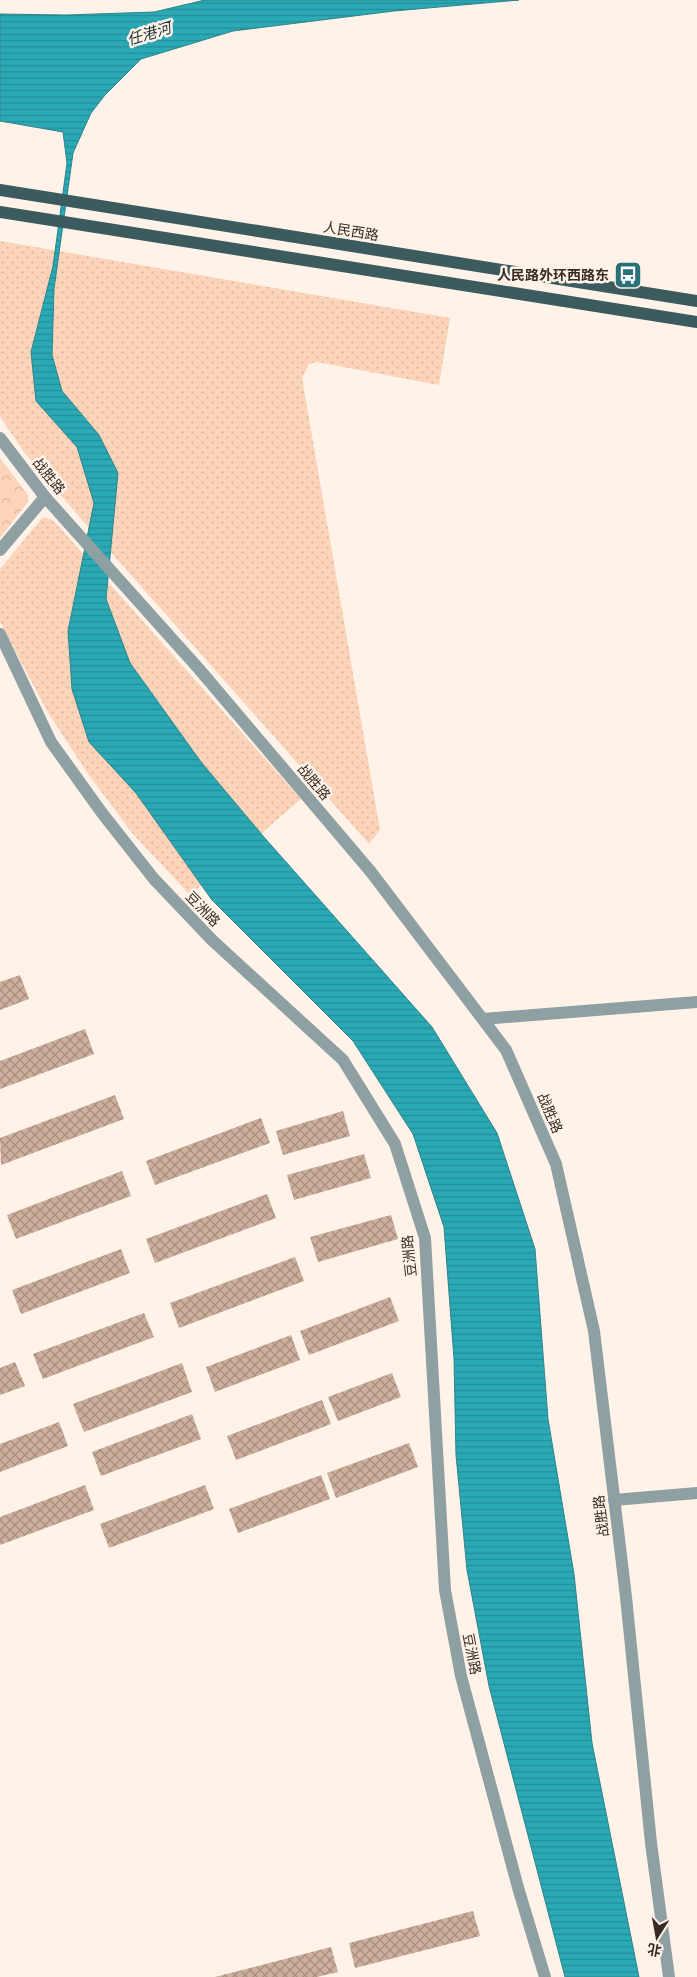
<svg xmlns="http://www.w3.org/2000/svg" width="697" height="1977" font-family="Quicksand,'Noto Sans SC',sans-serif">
  <defs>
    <pattern id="forest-crowns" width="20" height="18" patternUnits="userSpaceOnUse" patternTransform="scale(1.25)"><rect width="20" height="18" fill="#fcd4b9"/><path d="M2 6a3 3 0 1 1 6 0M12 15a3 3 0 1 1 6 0" fill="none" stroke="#d9b69f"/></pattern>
    <pattern id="park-dots" width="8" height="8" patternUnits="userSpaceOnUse" patternTransform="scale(1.25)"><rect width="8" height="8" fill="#fcd4b9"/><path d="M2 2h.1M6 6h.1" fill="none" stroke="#d9b69f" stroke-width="1.8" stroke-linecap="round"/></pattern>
    <pattern id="water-rules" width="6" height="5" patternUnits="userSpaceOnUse" patternTransform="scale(1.25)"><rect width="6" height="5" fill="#2aaab6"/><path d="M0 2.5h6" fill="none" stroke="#258b94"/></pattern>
    <pattern id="building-cross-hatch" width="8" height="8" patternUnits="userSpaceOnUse" patternTransform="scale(1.25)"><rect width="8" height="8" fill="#cdaf9b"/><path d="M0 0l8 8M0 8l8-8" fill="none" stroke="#a78f7e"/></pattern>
  </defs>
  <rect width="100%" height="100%" fill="#fff2e9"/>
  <path fill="url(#forest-crowns)" d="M0,458l28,37v7l-28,36z"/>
  <g fill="url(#park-dots)">
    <path d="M0,241l450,77 -11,67 -122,-23 -8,2 -7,14 78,452 -11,14 -293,-331 -52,-61 -21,-31 -3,-5z"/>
    <path d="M43,517l10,3 248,279 -111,96 -58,-62 -46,-62 -39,-60 -47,-89v-53z"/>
  </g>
  <path fill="url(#water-rules)" stroke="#2e848a" d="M205,0h314l-125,11 -161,20 -92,28 -36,36 -14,18 -18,40 -19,136 -2,66 10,36 37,44 19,38 -12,126 24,64 71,99 62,74 169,191 65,106 38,116 13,170 26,155 18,169 47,234h-74l-76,-291 -22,-116 -11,-115 -2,-96 -10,-132 -31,-93 -60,-93 -141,-141 -76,-107 -47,-51 -17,-53 -4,-58 26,-128 -17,-56 -41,-46 -5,-49 22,-86 14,-103 -4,-31 -63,-11v-107l66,1 88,-3z"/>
  <g fill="url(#building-cross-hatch)">
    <path d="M20,975l9,24 -29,11v-28z"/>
    <path d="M85,1029l9,25 -94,35v-28z"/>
    <path d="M115,1095l9,24 -123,46 -1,-27z"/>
    <path d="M343,1111l7,25 -67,19 -7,-24z"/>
    <path d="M261,1118l9,25 -115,42 -9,-24z"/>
    <path d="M364,1154l7,24 -77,22 -7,-25z"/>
    <path d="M122,1171l9,25 -115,43 -9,-24z"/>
    <path d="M267,1194l9,24 -121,45 -9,-24z"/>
    <path d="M391,1215l7,24 -80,23 -8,-25z"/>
    <path d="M121,1249l9,24 -109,41 -9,-24z"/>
    <path d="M295,1257l9,24 -125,47 -9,-25z"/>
    <path d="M390,1297l9,24 -90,34 -9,-24z"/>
    <path d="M144,1313l10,24 -111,42 -10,-25z"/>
    <path d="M291,1335l9,25 -85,32 -9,-25z"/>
    <path d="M15,1362l10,24 -25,9v-27z"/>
    <path d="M182,1363l10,29 -108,40 -11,-28z"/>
    <path d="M392,1373l9,24 -63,24 -10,-24z"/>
    <path d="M322,1400l9,24 -95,36 -9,-24z"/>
    <path d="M192,1414l9,25 -100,37 -9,-24z"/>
    <path d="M59,1422l9,24 -68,26v-28z"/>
    <path d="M409,1443l9,24 -82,31 -9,-25z"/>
    <path d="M321,1475l9,24 -92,34 -9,-24z"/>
    <path d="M85,1485l9,25 -94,35v-28z"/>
    <path d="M205,1485l9,24 -105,39 -9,-24z"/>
    <path d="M473,1911l7,25 -125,32 -6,-25z"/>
    <path d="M331,1947l7,25 -21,5h-102z"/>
  </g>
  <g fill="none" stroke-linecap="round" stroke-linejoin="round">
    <g stroke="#8fa0a2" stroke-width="12">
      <path d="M0,438l45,59 154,172 172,203 135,178 50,114 38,167 32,266 25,246 18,134"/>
      <path d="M0,550l45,-53"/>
      <path d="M0,634l51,108 51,71 52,66 58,61 131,120 52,84 30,94 20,352 16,86 58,215 26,86"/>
      <path d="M483,1019l214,-17"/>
      <path d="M614,1500l83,-7"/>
    </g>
    <g stroke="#3b5b5f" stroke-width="12">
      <path d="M0,190l697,111"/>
      <path d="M0,212l697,110"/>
    </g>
  </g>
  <defs>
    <g id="bus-square" transform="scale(1.4375)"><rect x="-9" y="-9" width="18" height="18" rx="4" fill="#287179" stroke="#fff2e9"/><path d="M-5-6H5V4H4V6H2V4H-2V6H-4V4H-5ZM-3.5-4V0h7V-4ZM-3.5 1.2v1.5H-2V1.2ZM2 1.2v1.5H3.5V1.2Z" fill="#fff"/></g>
  </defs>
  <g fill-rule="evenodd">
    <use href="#bus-square" x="628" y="275"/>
  </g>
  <g text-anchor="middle" stroke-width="5" stroke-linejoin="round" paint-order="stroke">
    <g font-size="14" fill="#372b23" stroke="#fff2e9">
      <text transform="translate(351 231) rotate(9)" y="5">人民西路</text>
      <text transform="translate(49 476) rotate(51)" y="5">战胜路</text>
      <text transform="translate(314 782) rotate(50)" y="5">战胜路</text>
      <text transform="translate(203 909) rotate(46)" y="5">豆洲路</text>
      <text transform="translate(550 1113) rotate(67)" y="5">战胜路</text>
      <text transform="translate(409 1256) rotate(-96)" y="5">豆洲路</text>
      <text transform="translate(601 1516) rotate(-97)" y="5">战胜路</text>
      <text transform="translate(472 1654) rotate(79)" y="5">豆洲路</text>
    </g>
    <g font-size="14" font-weight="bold" fill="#372b23" stroke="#fff2e9" text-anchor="end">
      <text x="609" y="280">人民路外环西路东</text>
    </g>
    <g font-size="15" font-style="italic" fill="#1a2f32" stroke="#fff2e9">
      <text transform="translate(149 34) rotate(-17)" y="5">任港河</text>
    </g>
  </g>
  <g transform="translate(657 1937) rotate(191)" stroke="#fff2e9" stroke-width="4" paint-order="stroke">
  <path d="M0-4L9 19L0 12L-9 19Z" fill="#372b23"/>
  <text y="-8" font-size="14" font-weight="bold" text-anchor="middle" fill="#372b23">北</text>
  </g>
</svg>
